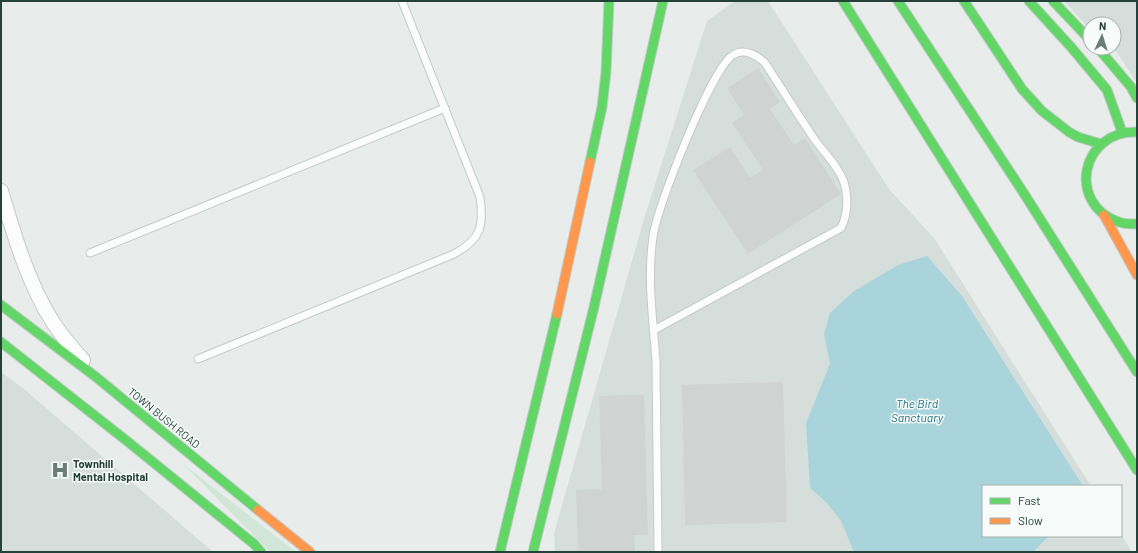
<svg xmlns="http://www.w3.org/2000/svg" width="1138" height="553" font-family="Barlow,sans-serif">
  <rect width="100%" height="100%" fill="#e8edeb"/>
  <g fill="#d6dedb">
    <path d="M735,1h33l121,188 45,49 157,248h-108v50h138v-2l11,18h-577l-1,-19 90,-314 63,-198z"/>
    <path d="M1064,1h73v82l-23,-35v-24h-24v5z"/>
    <path d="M1,372l23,17 189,163h-212z"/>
  </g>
  <path fill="#d1e6d8" d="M182,463l114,89h-26z"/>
  <path fill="#a9d4db" d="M927,256l35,40 121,190h-100v50h66l-16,16h-179l-13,-31 -14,-18 -17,-15 -4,-65 24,-59 -6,-30 6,-21 24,-22 44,-26z"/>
  <g fill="#cfd4d2">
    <path d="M758,68l22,34 -10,7 24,36 11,-7 36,56 -93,60 -55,-84 37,-23 20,31 13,-8 -31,-47 12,-8 -17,-27z"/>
    <path d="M783,382l4,140 -102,3 -3,-140z"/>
    <path d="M644,395l4,140h-14l1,17h-57l-2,-62 26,-1 -3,-93z"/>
  </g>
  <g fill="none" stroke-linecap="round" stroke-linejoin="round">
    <g stroke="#c5cac8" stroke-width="9">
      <g id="lane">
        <path d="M90,253l355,-145"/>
        <path d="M654,330l187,-102c6,-12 7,-28 4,-42 -4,-17 -20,-32 -30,-46 -17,-25 -33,-51 -50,-77 -8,-8 -21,-15 -32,-8 -21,12 -77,154 -80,182 -6,40 0,83 3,124l2,191"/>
        <path d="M198,359l256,-105c27,-15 30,-27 26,-57l-78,-196"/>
      </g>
    </g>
    <g stroke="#c5cac8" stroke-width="16">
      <path id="street" d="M1,191c13,44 28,95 53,133 9,13 19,25 29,36"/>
    </g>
    <g stroke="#c3cbc8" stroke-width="11">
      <g id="fast">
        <path d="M843,1l294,469"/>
        <path d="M898,1l125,191 114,180"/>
        <path d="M964,1l58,88 20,22 27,21 9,5 23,7"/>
        <path d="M1029,1l42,46 36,43 15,42"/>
        <path d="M1053,1l37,39"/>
        <path d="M1098,48l33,39 6,11"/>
        <path d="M1137,132c-56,-2 -71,72 -18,90 5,2 12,2 18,2"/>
        <path d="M590,162l12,-55 4,-35 3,-71"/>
        <path d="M1,305l95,72 162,133"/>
        <path d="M1,342l126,99 127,103 7,8"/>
        <path d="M500,552l57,-238"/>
        <path d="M533,552l61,-245 69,-306"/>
      </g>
    </g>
    <g stroke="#c3cbc8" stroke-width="11">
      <g id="slow">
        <path d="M1104,215l33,60"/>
        <path d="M557,314l33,-152"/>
        <path d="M258,510l52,42"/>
      </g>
    </g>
    <use href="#lane" stroke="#fcfcfc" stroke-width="7"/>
    <use href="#street" stroke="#fcfcfc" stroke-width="14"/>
    <use href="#fast" stroke="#63d668" stroke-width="9"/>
    <use href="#slow" stroke="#ff974d" stroke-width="9"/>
  </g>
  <defs>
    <g id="hospital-bare" transform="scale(1.38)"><path d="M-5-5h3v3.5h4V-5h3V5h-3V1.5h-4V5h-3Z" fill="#697e78" stroke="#f7fbf9" stroke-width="2.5" paint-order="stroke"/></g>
  </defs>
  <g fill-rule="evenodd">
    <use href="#hospital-bare" x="60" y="470"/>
  </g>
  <g text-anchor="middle" stroke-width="3" stroke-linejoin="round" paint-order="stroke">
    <g font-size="11" fill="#24423a" stroke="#f7fbf9">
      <text transform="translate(164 418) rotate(39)" y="4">TOWN BUSH ROAD</text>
    </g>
    <g font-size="11" font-weight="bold" fill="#24423a" stroke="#f7fbf9" text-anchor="start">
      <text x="73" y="468">Townhill<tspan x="73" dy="13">Mental Hospital</tspan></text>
    </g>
    <g font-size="12" font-style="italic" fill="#1c6f80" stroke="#f7fbf9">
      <text x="917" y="408">The Bird<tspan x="917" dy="14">Sanctuary</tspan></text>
    </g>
  </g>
  <rect width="1138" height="553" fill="none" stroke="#24423a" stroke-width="4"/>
  <rect x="982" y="485" width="140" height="52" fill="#f7fbf9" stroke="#a3b1ad"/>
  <rect x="990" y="498" width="20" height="6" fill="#63d668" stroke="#a3b1ad"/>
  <text x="1018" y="505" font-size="12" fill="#24423a">Fast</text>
  <rect x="990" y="518" width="20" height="6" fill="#ff974d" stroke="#a3b1ad"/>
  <text x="1018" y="525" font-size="12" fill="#24423a">Slow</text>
  <g transform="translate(1102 36) rotate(4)"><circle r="19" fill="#f7fbf9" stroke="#a3b1ad"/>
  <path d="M0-3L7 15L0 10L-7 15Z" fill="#697e78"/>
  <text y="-6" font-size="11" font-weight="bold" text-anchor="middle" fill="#24423a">N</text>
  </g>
</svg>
